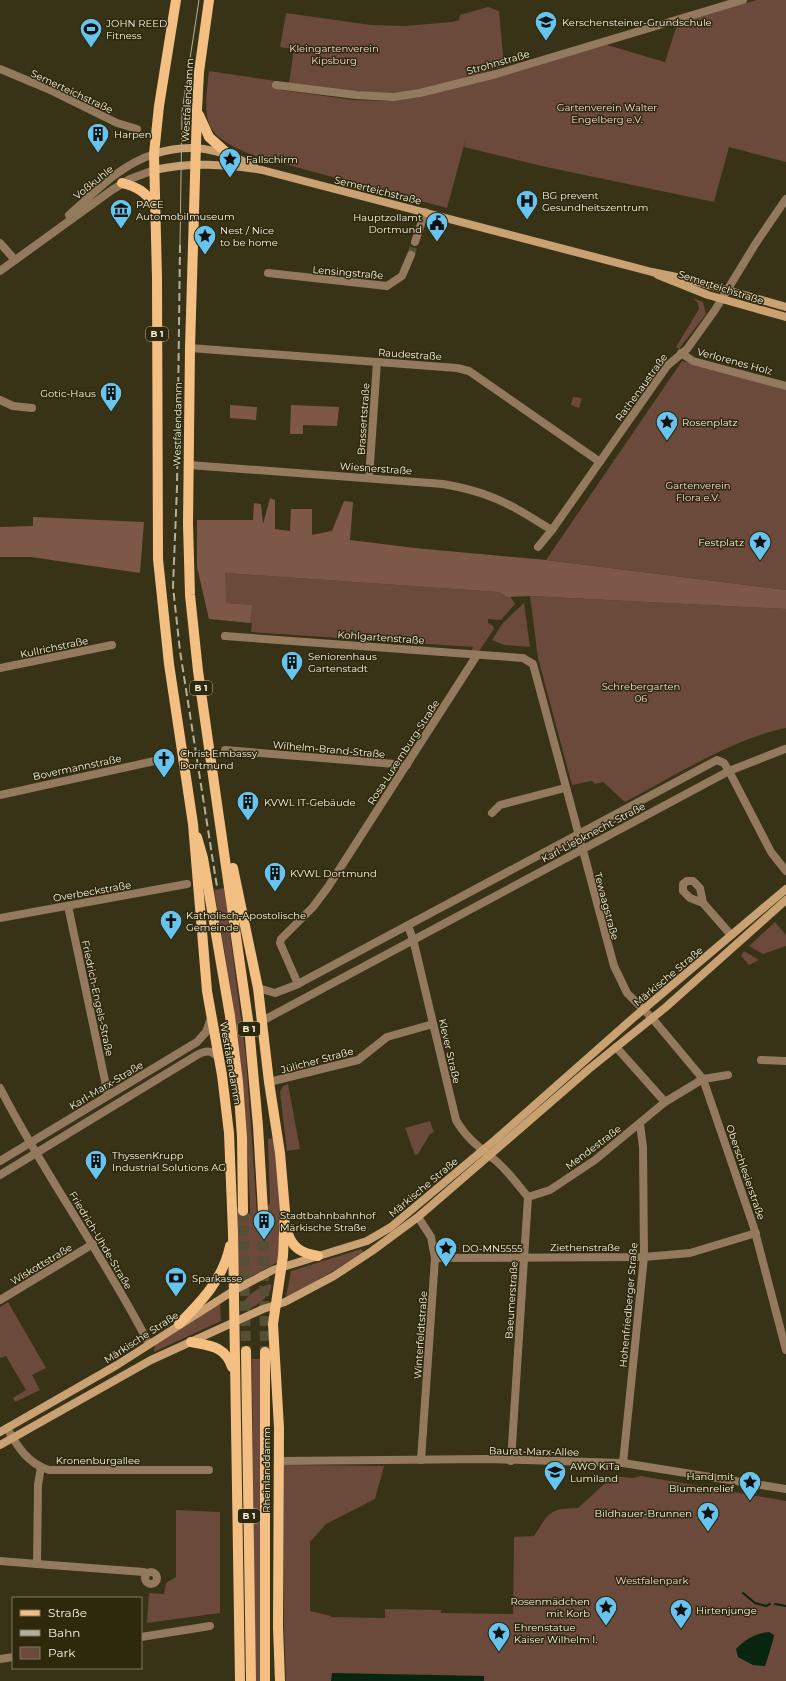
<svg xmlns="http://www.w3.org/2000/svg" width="786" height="1681" font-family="Montserrat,sans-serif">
  <rect width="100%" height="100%" fill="#383217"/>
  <g fill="#6b493b">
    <path d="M757,0h29v162l-57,-15 -15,55 -168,-35 -82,-20 2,-9 -19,70 -192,-52c-53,-21 -52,-32 -46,-85l73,11 -1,8 73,10 36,1 31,-4 186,-52 58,17 11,-34 -1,-5z"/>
    <path d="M488,7l11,4 5,55c-37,11 -76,26 -115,27 -34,0 -67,-6 -100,-10l5,-34 -14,-2 6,-34 85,12 33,1 48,-4 7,-2 1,-5z"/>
    <path d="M693,298l10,4 3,12 -27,35 -3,-2 23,-38 -1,-6z"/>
    <path d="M682,361l104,28v201l-240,-30z"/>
    <path d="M573,397l9,1 -3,10 -8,-3z"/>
    <path d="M225,573l273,19 9,5 3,-1 5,8 -14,16 -13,-1v4l5,3 1,3 -15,22h-8l2,-4 -222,-15 1,-9h-2l1,-18 -26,-2z"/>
    <path d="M530,596l256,13v119c-53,11 -112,48 -161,74l-22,-20 -8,2 -3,-3 -20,4 -34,-127z"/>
    <path d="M524,603l6,44 -26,-2 -12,-5 10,-16z"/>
    <path d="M224,888l22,169 11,157 8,-4 5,-7 -2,-64 6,-1 7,63 -3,61 -41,22v-77l13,7v-11c-2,-45 -4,-91 -9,-136 -6,-60 -17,-118 -27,-177z"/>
    <path d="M775,922l11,13v11l-23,8 -14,-8z"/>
    <path d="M744,951l15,9 -10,5 -8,-9z"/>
    <path d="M288,1084l12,65 -13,2 -7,-59 3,-6z"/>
    <path d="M430,1121l4,11 -4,2 -12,20 -3,1 -10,-27z"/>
    <path d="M361,1249l3,3 -49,30 -29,15 5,-26z"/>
    <path d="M269,1284l2,1c2,10 -21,28 -30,24 2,-12 17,-21 28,-25z"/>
    <path d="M8,1302l38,66 -14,7 8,15 -25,12 -2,-4 13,-8 -20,-34 -6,2v-51z"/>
    <path d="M220,1303l1,18 -67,31 1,-8z"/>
    <path d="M252,1359h8v322h-5z"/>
    <path d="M283,1465l101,1 -9,33 -49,25 -16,18v69l21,5 -1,1 55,1v-9l56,1v3l72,1 1,-77 20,-1c15,-23 15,-28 44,-28l35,-32 20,2 8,-2 145,25v180h-500l-2,-53z"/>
    <path d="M176,1510l44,2v101l-73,10 2,-30 15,1 2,-11 10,-6z"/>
  </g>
  <g fill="#7d5748">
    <path d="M230,405l27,2 -1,13 -26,-2z"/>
    <path d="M291,405l48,2 -2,19 -34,-1v9h-13z"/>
    <path d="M270,498l5,2v29l15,2 1,-22h21v26l20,-4 12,-30 9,1 -3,38 65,8 131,12 240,30v19l-256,-13 -23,1 -9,-5 -273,-19 1,30 26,2 -2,18 -41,-4 -12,-52v-47h56l1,-17 7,1 2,20z"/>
    <path d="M33,517l111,5 -4,51 -109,-16h-31v-30l33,-1z"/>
  </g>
  <g fill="#07250f">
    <path d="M769,1632l5,3c0,3 -8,29 -9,31l-12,-1 -15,-8 -2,-8c8,-9 20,-16 33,-17z"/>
    <path d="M332,1673l152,3v5h-153z"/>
  </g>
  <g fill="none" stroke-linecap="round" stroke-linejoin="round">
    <g stroke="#07250f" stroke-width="2">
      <path d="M743,1593l12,10 11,3 4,-2"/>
      <path d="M775,1604l11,2"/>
    </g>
    <path stroke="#544f35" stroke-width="8" stroke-dasharray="8 4" stroke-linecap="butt" d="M411,255l4,-13"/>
    <g stroke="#544f35" stroke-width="10" stroke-dasharray="10 5" stroke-linecap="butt">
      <path d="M243,1211l3,140"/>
      <path d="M263,1211l2,141"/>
    </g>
    <g stroke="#93795d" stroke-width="8">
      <path d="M0,69l48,20 69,34 20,6"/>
      <path d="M276,85l80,10 37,2 27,-4 76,-19 247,-74"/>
      <path d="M415,242l10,-30"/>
      <path d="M0,243l15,17"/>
      <path d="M268,273l119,13 15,-10 9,-21"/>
      <path d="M190,348l267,20 12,3 131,91"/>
      <path d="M681,353l12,8 93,25"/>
      <path d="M0,400l13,6 19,2"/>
      <path d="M189,465l254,19c17,3 35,7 51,14 21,8 39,21 58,32"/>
      <path d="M369,478l8,-116"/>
      <path d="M538,547l14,-17 115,-164 20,-17 28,-39 41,-67 30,-44"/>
      <path d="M225,636l298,22 10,6 81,302 13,27 25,25 51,61 51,149 32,122"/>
      <path d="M0,668l112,-23"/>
      <path d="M225,750l182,15"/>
      <path d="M0,795l159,-35"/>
      <path d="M492,813l8,-8 65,-17"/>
      <path d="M703,903l-3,-15 -7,-7h-6l-4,3v7l7,7 13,5 28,32"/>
      <path d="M68,906l40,189"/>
      <path d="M0,918l187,-34"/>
      <path d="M408,926l5,13 43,181c10,18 24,28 39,40 12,10 23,25 33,37l-17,264"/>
      <path d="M298,984l-18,-41 1,-4 32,-32 15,-20 149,-232"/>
      <path d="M258,988l17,5 21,-8 421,-225 7,3 5,8 42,81 15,19"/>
      <path d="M262,1021l467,-250 56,-22"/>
      <path d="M616,1047l49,55"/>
      <path d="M761,1060l25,1"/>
      <path d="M269,1082l89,-22 29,-23 46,-13"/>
      <path d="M0,1088c45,88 104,168 149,256"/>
      <path d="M0,1161l197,-119 9,-10 5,-14"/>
      <path d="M0,1175l197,-120c9,-5 14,-5 21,2"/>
      <path d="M528,1197l22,-7 45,-30 70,-58 38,-23 25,-4"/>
      <path d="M418,1217l13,20 4,21 -14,202"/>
      <path d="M435,1258l209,-1 46,-4 66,-20"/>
      <path d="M0,1300l93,-56"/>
      <path d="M7,1428c10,18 21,36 42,42h160"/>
      <path d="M279,1461l208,-2 136,4 163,26"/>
      <path d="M623,1463l21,-206 -1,-110 -3,-23"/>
      <path d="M0,1561l37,3 1,-79 3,-18"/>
      <path d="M37,1564l107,8 2,2"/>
      <circle cx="151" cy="1578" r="6"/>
      <path d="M141,1637l69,-11"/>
      <path d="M0,1659l13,-2"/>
    </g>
    <g stroke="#93795d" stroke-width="8">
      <path d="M69,215c26,-23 51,-50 85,-61"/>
      <path d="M0,271l112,-81 18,-11 24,-9"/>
    </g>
    <g stroke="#caa173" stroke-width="8">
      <path d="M154,154c38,-12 65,-5 100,12"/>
      <path d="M154,170c37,-8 71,-6 108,0l390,102 39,8 95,27"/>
      <path d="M658,275l50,20 78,22"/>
      <path d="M0,1432l117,-67 116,-74 40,-21 94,-29 24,-14 104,-87 137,-121 154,-130"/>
      <path d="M0,1445l151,-85 112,-51 22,-7 49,-26 38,-25 46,-34 171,-148 77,-62 120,-107"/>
    </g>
    <g stroke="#f4bf83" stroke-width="10">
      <path d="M176,0l-17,106 -5,48 3,124 1,281 11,105 24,160 14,167 15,84 7,58 4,100 7,448"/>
      <path d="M209,0l-10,72 -2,38 -7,238 -2,176 2,71 8,76 51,356 9,99 5,85"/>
      <path d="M199,115l10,22 19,17"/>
      <path d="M122,183c16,4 23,9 33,22"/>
      <path d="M197,837l6,21 27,158 8,66 4,55 1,74"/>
      <path d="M233,868l25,120 11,94 11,71 5,58 -2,45 -10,68 6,104 -1,199 2,54"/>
      <path d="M287,1231c5,17 14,22 31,25"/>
      <path d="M179,1324c23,-23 44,-45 51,-78"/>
      <path d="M191,1342c20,4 34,4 41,25"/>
      <path d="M246,1351l5,330"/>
      <path d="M265,1681v-329"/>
    </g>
    <path stroke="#b4af9c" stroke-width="1" d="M180,245l2,-134 17,-111"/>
    <path stroke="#b4af9c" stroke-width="2" stroke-dasharray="8 4" stroke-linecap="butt" d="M180,245l-3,242 -4,100 7,64 37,236"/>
  </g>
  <defs>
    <g id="school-pin" transform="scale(1.15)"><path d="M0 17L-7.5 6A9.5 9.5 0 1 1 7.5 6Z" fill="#66c4ef" stroke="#2e280d"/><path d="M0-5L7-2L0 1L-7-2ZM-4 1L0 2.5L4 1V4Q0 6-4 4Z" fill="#111"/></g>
    <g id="stadium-pin" transform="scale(1.15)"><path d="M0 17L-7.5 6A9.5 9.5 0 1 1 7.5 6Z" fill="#66c4ef" stroke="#2e280d"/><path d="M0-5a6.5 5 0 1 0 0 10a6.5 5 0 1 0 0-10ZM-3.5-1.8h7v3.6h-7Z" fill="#111"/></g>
    <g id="building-pin" transform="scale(1.15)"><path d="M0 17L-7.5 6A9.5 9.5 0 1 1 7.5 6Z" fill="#66c4ef" stroke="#2e280d"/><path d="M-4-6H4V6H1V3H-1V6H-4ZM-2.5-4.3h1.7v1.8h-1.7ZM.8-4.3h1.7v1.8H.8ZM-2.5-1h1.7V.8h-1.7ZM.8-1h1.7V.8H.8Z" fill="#111"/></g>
    <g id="sight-pin" transform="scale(1.15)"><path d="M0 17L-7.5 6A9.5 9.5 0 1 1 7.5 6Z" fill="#66c4ef" stroke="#2e280d"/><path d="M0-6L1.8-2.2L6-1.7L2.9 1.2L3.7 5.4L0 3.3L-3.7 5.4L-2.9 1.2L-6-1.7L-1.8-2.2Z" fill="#111"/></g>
    <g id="hospital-pin" transform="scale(1.15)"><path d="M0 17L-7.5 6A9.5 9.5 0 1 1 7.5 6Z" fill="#66c4ef" stroke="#2e280d"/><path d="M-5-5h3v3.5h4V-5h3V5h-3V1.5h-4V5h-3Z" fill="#111"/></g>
    <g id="museum-pin" transform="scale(1.15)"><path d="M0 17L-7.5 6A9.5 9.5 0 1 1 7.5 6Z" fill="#66c4ef" stroke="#2e280d"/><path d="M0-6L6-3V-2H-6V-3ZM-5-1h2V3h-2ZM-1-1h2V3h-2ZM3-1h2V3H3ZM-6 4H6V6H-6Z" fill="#111"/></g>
    <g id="civic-pin" transform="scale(1.15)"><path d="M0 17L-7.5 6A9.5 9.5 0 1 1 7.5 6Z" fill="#66c4ef" stroke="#2e280d"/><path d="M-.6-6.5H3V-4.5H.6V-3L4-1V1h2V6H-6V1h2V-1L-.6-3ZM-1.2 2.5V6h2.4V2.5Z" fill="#111"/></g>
    <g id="church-pin" transform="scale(1.15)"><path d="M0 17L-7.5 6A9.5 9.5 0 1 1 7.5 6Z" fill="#66c4ef" stroke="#2e280d"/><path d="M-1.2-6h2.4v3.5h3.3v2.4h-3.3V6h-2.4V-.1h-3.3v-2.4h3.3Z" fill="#111"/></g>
    <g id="bank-pin" transform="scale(1.15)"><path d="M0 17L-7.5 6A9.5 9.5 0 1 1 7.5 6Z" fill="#66c4ef" stroke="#2e280d"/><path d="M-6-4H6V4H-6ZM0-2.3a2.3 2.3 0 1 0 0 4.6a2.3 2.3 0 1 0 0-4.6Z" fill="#111"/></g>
  </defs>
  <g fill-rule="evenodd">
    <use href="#school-pin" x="546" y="22"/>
    <use href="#stadium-pin" x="91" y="29"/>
    <use href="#building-pin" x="98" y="134"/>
    <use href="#sight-pin" x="230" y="159"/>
    <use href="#hospital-pin" x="527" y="201"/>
    <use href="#museum-pin" x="121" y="210"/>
    <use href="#civic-pin" x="437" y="223"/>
    <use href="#sight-pin" x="205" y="236"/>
    <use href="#building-pin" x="111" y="393"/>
    <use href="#sight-pin" x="667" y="422"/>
    <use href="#sight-pin" x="760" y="542"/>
    <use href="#building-pin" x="292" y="662"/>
    <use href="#church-pin" x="164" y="759"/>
    <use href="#building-pin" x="248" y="802"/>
    <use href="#building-pin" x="275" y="873"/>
    <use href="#church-pin" x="171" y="921"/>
    <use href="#building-pin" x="96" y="1161"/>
    <use href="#building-pin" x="264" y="1221"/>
    <use href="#sight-pin" x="446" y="1248"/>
    <use href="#bank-pin" x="176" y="1278"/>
    <use href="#school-pin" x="555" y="1472"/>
    <use href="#sight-pin" x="750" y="1482"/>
    <use href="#sight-pin" x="708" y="1513"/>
    <use href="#sight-pin" x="606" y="1607"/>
    <use href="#sight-pin" x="681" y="1610"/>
    <use href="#sight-pin" x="499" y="1633"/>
  </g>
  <g text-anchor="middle" stroke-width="3" stroke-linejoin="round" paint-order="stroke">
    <g fill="#2e280d" stroke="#bab5a2" stroke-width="1">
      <rect x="146" y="327" width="22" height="14" rx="3"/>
      <rect x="190" y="681" width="22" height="14" rx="3"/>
      <rect x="238" y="1022" width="22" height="14" rx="3"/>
      <rect x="238" y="1509" width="22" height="14" rx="3"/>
    </g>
    <g font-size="9" font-weight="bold" fill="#f6f2e2">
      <text x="157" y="337">B 1</text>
      <text x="201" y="691">B 1</text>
      <text x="249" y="1032">B 1</text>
      <text x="249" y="1519">B 1</text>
    </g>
    <g font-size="10" fill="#f6f2e2" stroke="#2e280d" text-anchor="start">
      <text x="562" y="26">Kerschensteiner-Grundschule</text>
      <text x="106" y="27">JOHN REED<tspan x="106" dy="12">Fitness</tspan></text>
      <text x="114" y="138">Harpen</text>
      <text x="246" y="163">Fallschirm</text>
      <text x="542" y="199">BG prevent<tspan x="542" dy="12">Gesundheitszentrum</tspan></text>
      <text x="136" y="208">PACE<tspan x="136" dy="12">Automobilmuseum</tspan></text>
      <text x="422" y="221" text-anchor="end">Hauptzollamt<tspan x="422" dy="12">Dortmund</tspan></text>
      <text x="220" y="234">Nest / Nice<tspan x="220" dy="12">to be home</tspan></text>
      <text x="96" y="397" text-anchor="end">Gotic-Haus</text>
      <text x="682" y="426">Rosenplatz</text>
      <text x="744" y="546" text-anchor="end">Festplatz</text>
      <text x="308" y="660">Seniorenhaus<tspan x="308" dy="12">Gartenstadt</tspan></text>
      <text x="180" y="757">Christ Embassy<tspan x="180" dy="12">Dortmund</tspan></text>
      <text x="264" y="806">KVWL IT-Gebäude</text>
      <text x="290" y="877">KVWL Dortmund</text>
      <text x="186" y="919">Katholisch-Apostolische<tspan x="186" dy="12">Gemeinde</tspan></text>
      <text x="112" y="1159">ThyssenKrupp<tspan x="112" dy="12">Industrial Solutions AG</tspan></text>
      <text x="280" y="1219">Stadtbahnbahnhof<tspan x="280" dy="12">Märkische Straße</tspan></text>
      <text x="462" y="1252">DO-MN5555</text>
      <text x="192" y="1282">Sparkasse</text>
      <text x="570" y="1470">AWO KiTa<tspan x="570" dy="12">Lumiland</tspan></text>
      <text x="734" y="1480" text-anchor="end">Hand mit<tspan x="734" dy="12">Blumenrelief</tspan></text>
      <text x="692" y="1517" text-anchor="end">Bildhauer-Brunnen</text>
      <text x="590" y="1605" text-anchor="end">Rosenmädchen<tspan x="590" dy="12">mit Korb</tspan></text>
      <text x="696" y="1614">Hirtenjunge</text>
      <text x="514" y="1631">Ehrenstatue<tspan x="514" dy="12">Kaiser Wilhelm I.</tspan></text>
    </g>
    <g font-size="10" fill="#f6dacf" stroke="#2e280d">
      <text x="334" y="52">Kleingartenverein<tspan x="334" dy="12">Kipsburg</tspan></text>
      <text x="607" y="111">Gartenverein Walter<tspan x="607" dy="12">Engelberg e.V.</tspan></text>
      <text x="698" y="489">Gartenverein<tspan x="698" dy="12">Flora e.V.</tspan></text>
      <text x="641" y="690">Schrebergarten<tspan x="641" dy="12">06</tspan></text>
      <text x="652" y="1584">Westfalenpark</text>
    </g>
    <g font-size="10" fill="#f6f2e2" stroke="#2e280d">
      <text transform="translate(498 62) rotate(-16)" y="4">Strohnstraße</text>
      <text transform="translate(72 91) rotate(25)" y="4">Semerteichstraße</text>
      <text transform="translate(187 100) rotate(-87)" y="4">Westfalendamm</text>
      <text transform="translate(93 182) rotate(-39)" y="4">Voßkuhle</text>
      <text transform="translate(378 190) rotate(14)" y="4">Semerteichstraße</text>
      <text transform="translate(348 272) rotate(5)" y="4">Lensingstraße</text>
      <text transform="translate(721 287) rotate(18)" y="4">Semerteichstraße</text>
      <text transform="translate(410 354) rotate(4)" y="4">Raudestraße</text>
      <text transform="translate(735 361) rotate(15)" y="4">Verlorenes Holz</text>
      <text transform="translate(641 387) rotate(-54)" y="4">Rathenaustraße</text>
      <text transform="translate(363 419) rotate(-86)" y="4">Brassertstraße</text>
      <text transform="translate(177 424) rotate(-89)" y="4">Westfalendamm</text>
      <text transform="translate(376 468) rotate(4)" y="4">Wiesnerstraße</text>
      <text transform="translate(381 637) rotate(4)" y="4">Kohlgartenstraße</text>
      <text transform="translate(54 647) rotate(-12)" y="4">Kullrichstraße</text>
      <text transform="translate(329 749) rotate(5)" y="4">Wilhelm-Brand-Straße</text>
      <text transform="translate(403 752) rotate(-57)" y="4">Rosa-Luxemburg-Straße</text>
      <text transform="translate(77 767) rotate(-12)" y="4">Bovermannstraße</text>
      <text transform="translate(593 832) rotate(-28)" y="4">Karl-Liebknecht-Straße</text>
      <text transform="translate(92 891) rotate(-10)" y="4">Overbeckstraße</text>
      <text transform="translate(607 906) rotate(75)" y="4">Tewaagstraße</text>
      <text transform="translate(668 976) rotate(-40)" y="4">Märkische Straße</text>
      <text transform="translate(98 998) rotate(78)" y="4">Friedrich-Engels-Straße</text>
      <text transform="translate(450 1051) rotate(77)" y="4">Klever Straße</text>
      <text transform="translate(317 1060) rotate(-15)" y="4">Jülicher Straße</text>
      <text transform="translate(231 1063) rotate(80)" y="4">Westfalendamm</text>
      <text transform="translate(106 1085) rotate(-31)" y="4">Karl-Marx-Straße</text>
      <text transform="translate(593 1147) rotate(-37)" y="4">Mendestraße</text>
      <text transform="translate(746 1172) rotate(71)" y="4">Oberschlesierstraße</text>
      <text transform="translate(423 1187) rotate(-40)" y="4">Märkische Straße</text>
      <text transform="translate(101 1240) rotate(59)" y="4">Friedrich-Uhde-Straße</text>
      <text x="585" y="1251">Ziethenstraße</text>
      <text transform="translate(41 1264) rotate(-31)" y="4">Wiskottstraße</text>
      <text transform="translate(511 1300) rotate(-86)" y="4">Baeumerstraße</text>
      <text transform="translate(628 1305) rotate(-85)" y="4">Hohenfriedberger Straße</text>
      <text transform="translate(420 1335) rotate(-86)" y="4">Winterfeldtstraße</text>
      <text transform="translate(141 1337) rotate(-33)" y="4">Märkische Straße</text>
      <text transform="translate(534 1451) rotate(1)" y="4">Baurat-Marx-Allee</text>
      <text x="98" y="1464">Kronenburgallee</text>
      <text transform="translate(266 1470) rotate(-90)" y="4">Rheinlanddamm</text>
    </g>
  </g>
  <rect x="12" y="1597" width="130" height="72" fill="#2e280d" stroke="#7e7962"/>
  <rect x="20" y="1610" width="20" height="6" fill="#f4bf83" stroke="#7e7962"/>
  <text x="48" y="1617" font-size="12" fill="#f6f2e2">Straße</text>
  <rect x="20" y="1630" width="20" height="6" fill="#b4af9c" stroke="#7e7962"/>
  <text x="48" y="1637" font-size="12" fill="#f6f2e2">Bahn</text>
  <rect x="20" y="1647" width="20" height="12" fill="#6b493b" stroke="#7e7962"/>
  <text x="48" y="1657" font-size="12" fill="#f6f2e2">Park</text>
</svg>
